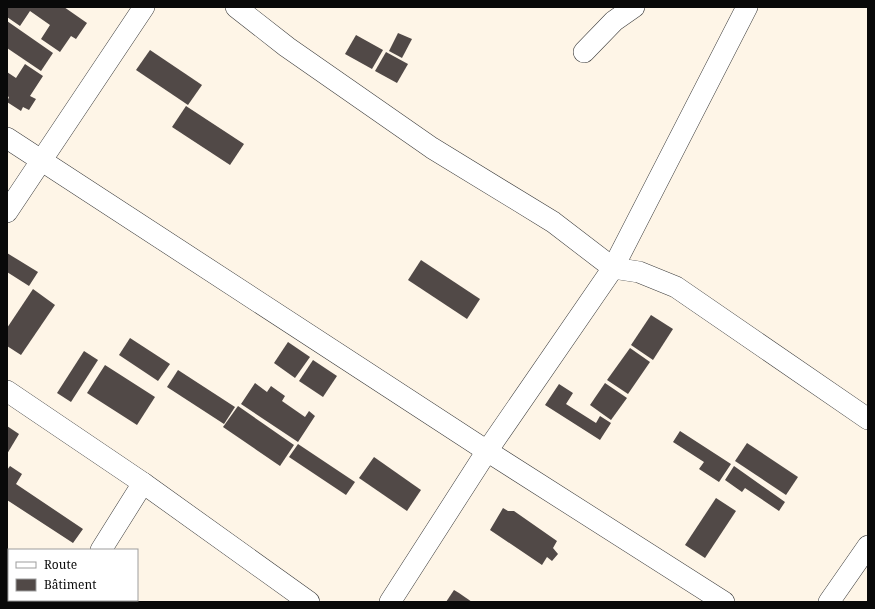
<svg xmlns="http://www.w3.org/2000/svg" width="875" height="609" font-family="'Noto Serif',serif">
  <rect width="100%" height="100%" fill="#fef5e7"/>
  <g fill="#514947">
    <path d="M7,7h57l23,16 -11,16 -5,-3 -11,16 -19,-13 9,-14 -20,-14 -10,15 -13,-9z"/>
    <path d="M7,21l46,32 -12,18 -34,-23z"/>
    <path d="M398,33l14,6 -10,19 -13,-7z"/>
    <path d="M356,35l27,15 -11,19 -27,-15z"/>
    <path d="M150,50l52,35 -14,20 -52,-35z"/>
    <path d="M386,52l22,12 -11,19 -22,-12z"/>
    <path d="M25,64l18,12 -13,20 6,3 -7,11 -6,-3 -2,4 -14,-9 2,-5 -2,-1v-24l9,6z"/>
    <path d="M186,106l58,38 -14,21 -58,-38z"/>
    <path d="M7,253l31,19 -9,14 -22,-14z"/>
    <path d="M421,260l59,39 -13,20 -59,-39z"/>
    <path d="M33,289l22,16 -34,50 -14,-9v-18z"/>
    <path d="M651,315l22,14 -20,31 -22,-15z"/>
    <path d="M130,338l40,26 -12,17 -39,-26z"/>
    <path d="M288,342l22,15 -15,21 -21,-15z"/>
    <path d="M630,348l20,14 -22,32 -21,-14z"/>
    <path d="M84,351l14,9 -27,42 -14,-9z"/>
    <path d="M313,360l24,16 -14,21 -24,-16z"/>
    <path d="M105,365l50,32 -18,28 -50,-32z"/>
    <path d="M178,370l57,37 -11,17 -57,-37z"/>
    <path d="M255,383l12,9 4,-6 14,10 -3,5 23,16 4,-6 6,5 -17,26 -57,-38z"/>
    <path d="M605,383l22,15 -16,22 -21,-15z"/>
    <path d="M559,384l14,9 -7,11 30,19 4,-7 11,7 -11,17 -55,-35z"/>
    <path d="M238,406l56,39 -14,21 -57,-39z"/>
    <path d="M7,426l12,8 -12,20z"/>
    <path d="M680,431l51,33 -12,18 -20,-13 5,-7 -31,-20z"/>
    <path d="M747,443l51,34 -12,18 -51,-34z"/>
    <path d="M298,444l57,38 -9,13 -57,-38z"/>
    <path d="M374,457l47,33 -14,21 -48,-33z"/>
    <path d="M10,466l12,8 -6,10 67,45 -10,14 -66,-43v-30z"/>
    <path d="M734,466l51,36 -6,9 -34,-23 -3,4 -17,-12z"/>
    <path d="M716,498l20,13 -31,47 -20,-13z"/>
    <path d="M503,508l5,3h6l43,30 -4,7 5,6 -6,7 -5,-4 -5,8 -52,-35z"/>
    <path d="M454,590l5,3 13,9h-26z"/>
  </g>
  <g fill="none" stroke-linecap="round" stroke-linejoin="round">
    <g stroke="#3c3c3c" stroke-width="22">
      <g id="minor">
        <path d="M236,7l51,40 145,101 121,74 60,46 26,4 37,15 192,132"/>
        <path d="M584,52l30,-31 20,-14"/>
        <path d="M7,138l480,313 237,151"/>
        <path d="M7,212l137,-205"/>
        <path d="M7,391l136,92 166,119"/>
        <path d="M101,550l42,-67"/>
        <path d="M69,602l2,-2"/>
        <path d="M390,602l97,-151 126,-183 134,-261"/>
        <path d="M829,602l39,-56"/>
      </g>
    </g>
    <use href="#minor" stroke="#fff" stroke-width="21"/>
  </g>
  <rect width="875" height="609" fill="none" stroke="#090909" stroke-width="16"/>
  <rect x="8" y="549" width="130" height="52" fill="#ffffff" stroke="#9d9d9d"/>
  <rect x="16" y="562" width="20" height="6" fill="#ffffff" stroke="#9d9d9d"/>
  <text x="44" y="569" font-size="12" fill="#090909">Route</text>
  <rect x="16" y="579" width="20" height="12" fill="#514947" stroke="#9d9d9d"/>
  <text x="44" y="589" font-size="12" fill="#090909">Bâtiment</text>
</svg>
